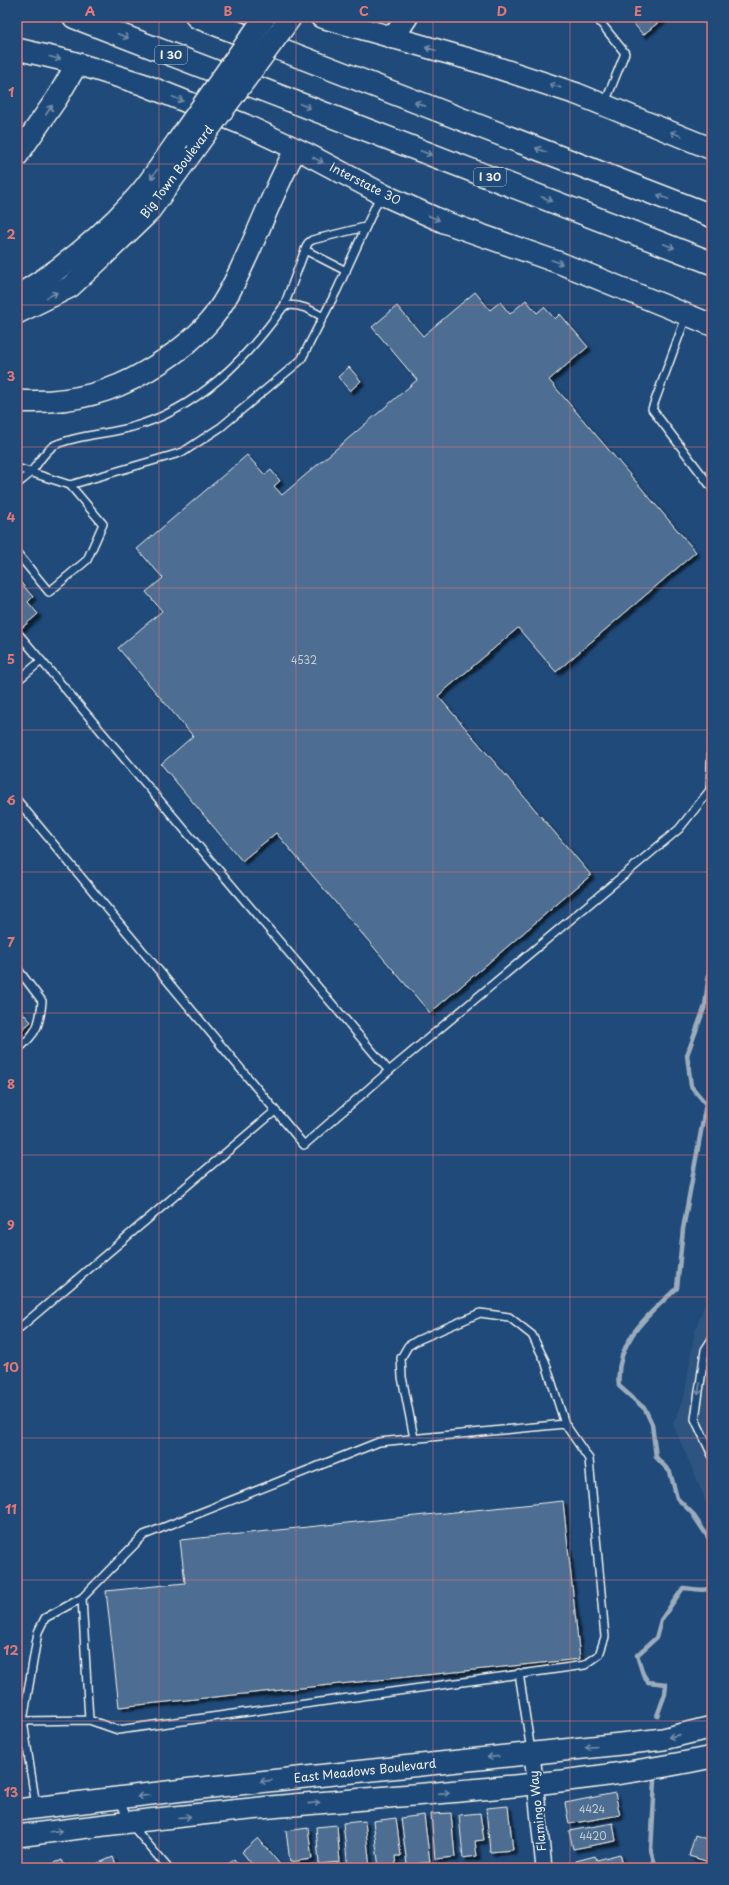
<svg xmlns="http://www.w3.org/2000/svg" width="729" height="1885" font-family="'Playpen Sans',sans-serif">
  <defs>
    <filter id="shadow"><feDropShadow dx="3.5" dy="3.5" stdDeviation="1" flood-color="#0009"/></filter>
  </defs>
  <rect width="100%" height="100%" fill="#1f4a7a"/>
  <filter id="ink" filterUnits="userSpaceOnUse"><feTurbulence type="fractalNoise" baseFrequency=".025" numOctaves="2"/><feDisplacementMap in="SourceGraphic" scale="8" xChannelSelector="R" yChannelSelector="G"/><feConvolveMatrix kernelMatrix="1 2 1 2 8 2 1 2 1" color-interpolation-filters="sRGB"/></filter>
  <g filter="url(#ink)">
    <path fill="#2d5581" d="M712,1259v264l-4,-17 -35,-82 12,-31 9,-59 10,-28z"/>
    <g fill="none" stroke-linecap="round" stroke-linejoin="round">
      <g stroke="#9cacbb" stroke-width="4.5">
        <path d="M712,949l-7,57 -18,49 4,31 15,18 -23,125 -6,59c-29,27 -63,54 -58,98l26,23 7,15 4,33 14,15 7,26 15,15 20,30"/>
        <path d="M657,1716l8,-22 1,-10 -18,-2 -5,-8 -6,-19 19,-17 5,-18 22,-32c10,0 22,5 29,-2"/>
        <path d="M655,1781l-4,69 5,18"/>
      </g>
    </g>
    <g fill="#4d6e92" stroke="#f4f1e8" filter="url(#shadow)">
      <path d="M635,17h30l-22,18 -12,-15z"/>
      <path d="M475,292l15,18 10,-8 10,12 16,-14 11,13 7,-6 11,12 5,-5 28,33 -39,33 147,172 -140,120 -38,-44 -80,68 153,179 -161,138 -154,-180 -34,28 -81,-97 32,-28 -75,-88 44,-37 -16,-19 17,-14 -26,-29 110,-94 18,20 6,-5 9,11 -6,5 8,9 135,-115 -45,-53 25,-21 26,30z"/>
      <path d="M349,367l12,14 -11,10 -12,-14z"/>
      <path d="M17,578l16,19 -5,5 10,12 -21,18z"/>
      <path d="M17,1006l14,16 -14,12z"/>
      <path d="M563,1501l17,158 -461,48 -13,-116 79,-8 -5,-43z"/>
      <path d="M615,1793l5,22 -51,9 -4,-21z"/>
      <path d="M508,1806l5,44 -23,2 -4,-44z"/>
      <path d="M451,1813l4,44 -20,2 -4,-45z"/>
      <path d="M480,1813l4,27 -9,1 2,15 -14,2 -4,-43z"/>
      <path d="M424,1815l6,47 -23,3 -6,-47z"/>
      <path d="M396,1818l5,38h-6l1,10 -17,2 -6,-47z"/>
      <path d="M365,1821l5,47h-22l-5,-45z"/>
      <path d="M613,1823l3,18 -43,8 -4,-18z"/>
      <path d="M337,1825l3,37 -21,2 -3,-37z"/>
      <path d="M308,1828l4,31 -22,3 -4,-31z"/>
      <path d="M695,1835l17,6v22l-23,-7z"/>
      <path d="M258,1838l25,30h-28l-13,-16z"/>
      <path d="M620,1854l4,14h-46l-2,-7 19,-5 2,4z"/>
      <path d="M113,1857l4,11h-30z"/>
      <path d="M234,1859l7,9h-18z"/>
      <path d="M62,1860l4,8h-24z"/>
    </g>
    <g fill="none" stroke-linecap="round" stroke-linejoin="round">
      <g stroke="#f4f1e8" stroke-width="10">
        <g id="lane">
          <path d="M596,17l29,36 -20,50"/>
          <path d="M346,271l-41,-21 3,-7 4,-3 53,-13"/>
          <path d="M284,306l21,-56"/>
          <path d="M686,317l-34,92 60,79"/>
          <path d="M17,468l53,17 113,-33 38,-25 80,-67 36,-70 43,-94"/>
          <path d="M17,484c5,-4 10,-7 14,-12 8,-9 13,-21 24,-27 21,-10 54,-11 77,-18 66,-18 114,-68 152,-121 15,-3 27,4 39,11"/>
          <path d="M17,553l32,39 38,-32 16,-36 -33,-39"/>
          <path d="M17,632l372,439"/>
          <path d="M17,681l24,-20"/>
          <path d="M17,800l287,345 85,-74 290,-242 31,-39 2,-47"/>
          <path d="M17,968l25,33c-2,25 -6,33 -25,49"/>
          <path d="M17,1330l258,-219"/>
          <path d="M712,1339l-7,11 -10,69 17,36"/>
          <path d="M414,1438l-12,-61 -1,-19 7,-12 10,-6 62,-27 29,4 23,18 13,26 20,63"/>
          <path d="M82,1598l-37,20 -7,14 -15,89 66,-1 -7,-122 62,-63 235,-93 186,-18 24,35 16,178 -6,18 -14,10 -467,65 -29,-10"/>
          <path d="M519,1673l12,78"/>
          <path d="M17,1721h6l13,85"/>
          <path d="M119,1799l10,23 39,46"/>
        </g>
      </g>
      <g stroke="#f4f1e8" stroke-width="18">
        <path id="street" d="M532,1753l12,115"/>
      </g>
      <g stroke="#f4f1e8" stroke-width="24">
        <g id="secondary">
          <path d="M321,17l162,46 94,31 135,55"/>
          <path d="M393,38l14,-21"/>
          <path d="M17,49l55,13 70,22 103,41 64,30 77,41 58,26 116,41 152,62"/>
          <path d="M17,156l40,-58 20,-34"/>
          <path d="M17,296c44,-26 83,-58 118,-97 16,-17 28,-38 42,-57"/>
          <path d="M17,313l53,-26 28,-26 50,-48 50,-69"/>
          <path d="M17,401c46,3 88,-5 128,-29 24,-14 46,-29 64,-50 15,-17 26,-40 35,-60 18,-38 32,-77 52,-113"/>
          <path d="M17,1810l175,-21 438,-46 33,-4 49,-12"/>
          <path d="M17,1836c108,-14 217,-27 325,-35 124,-11 248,-18 370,-44"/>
        </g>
      </g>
      <g stroke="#f4f1e8" stroke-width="25">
        <g id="highway">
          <path d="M74,17l638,246"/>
          <path d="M197,17l515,199"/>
        </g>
      </g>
      <use href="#lane" stroke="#1f4a7a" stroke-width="7"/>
      <use href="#street" stroke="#1f4a7a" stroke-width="15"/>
      <use href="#secondary" stroke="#1f4a7a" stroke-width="21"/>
      <use href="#highway" stroke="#1f4a7a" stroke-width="22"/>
      <g stroke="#f4f1e8" stroke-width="24" stroke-linecap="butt">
        <g id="secondary-bridge">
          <path d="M177,142l88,-125"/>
          <path d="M198,144l93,-127"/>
        </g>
      </g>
      <use href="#secondary-bridge" stroke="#1f4a7a" stroke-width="21"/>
    </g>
    <defs><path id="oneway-shaft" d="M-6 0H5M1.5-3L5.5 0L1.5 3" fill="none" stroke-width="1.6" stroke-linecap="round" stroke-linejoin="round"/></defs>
    <g stroke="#748da6">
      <use href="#oneway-shaft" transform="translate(123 36) rotate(21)"/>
      <use href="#oneway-shaft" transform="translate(431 49) rotate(-164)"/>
      <use href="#oneway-shaft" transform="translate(55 58) rotate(14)"/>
      <use href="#oneway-shaft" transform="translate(555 86) rotate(-162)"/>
      <use href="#oneway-shaft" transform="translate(178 99) rotate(22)"/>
      <use href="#oneway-shaft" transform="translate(420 104) rotate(-159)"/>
      <use href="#oneway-shaft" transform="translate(305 106) rotate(21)"/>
      <use href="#oneway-shaft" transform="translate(49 110) rotate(-57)"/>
      <use href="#oneway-shaft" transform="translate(676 134) rotate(-158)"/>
      <use href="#oneway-shaft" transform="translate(541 150) rotate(-159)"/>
      <use href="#oneway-shaft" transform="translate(426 153) rotate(21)"/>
      <use href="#oneway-shaft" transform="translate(318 160) rotate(28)"/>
      <use href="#oneway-shaft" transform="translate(154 174) rotate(126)"/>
      <use href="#oneway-shaft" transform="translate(663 197) rotate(-159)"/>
      <use href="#oneway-shaft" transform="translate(547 199) rotate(21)"/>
      <use href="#oneway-shaft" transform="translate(434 218) rotate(24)"/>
      <use href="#oneway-shaft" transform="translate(669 246) rotate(21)"/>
      <use href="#oneway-shaft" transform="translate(557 262) rotate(21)"/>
      <use href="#oneway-shaft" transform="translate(52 295) rotate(-26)"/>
      <use href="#oneway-shaft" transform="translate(699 1389) rotate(99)"/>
      <use href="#oneway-shaft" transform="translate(674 1736) rotate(167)"/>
      <use href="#oneway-shaft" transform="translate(591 1747) rotate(174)"/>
      <use href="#oneway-shaft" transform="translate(493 1757) rotate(174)"/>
      <use href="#oneway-shaft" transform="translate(266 1781) rotate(174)"/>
      <use href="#oneway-shaft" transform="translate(444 1793) rotate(-4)"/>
      <use href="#oneway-shaft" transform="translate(143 1796) rotate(172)"/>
      <use href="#oneway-shaft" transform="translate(314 1803) rotate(-6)"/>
      <use href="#oneway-shaft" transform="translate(185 1817) rotate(-5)"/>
      <use href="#oneway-shaft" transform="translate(56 1831) rotate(-7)"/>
    </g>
  </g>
  <path fill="none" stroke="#e27875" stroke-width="1" stroke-opacity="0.55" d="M159,17v1851M296,17v1851M433,17v1851M570,17v1851M17,164h695M17,305h695M17,447h695M17,588h695M17,730h695M17,872h695M17,1013h695M17,1155h695M17,1297h695M17,1438h695M17,1580h695M17,1721h695"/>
  <g text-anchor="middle" stroke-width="3.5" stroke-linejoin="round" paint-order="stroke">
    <g font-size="10" fill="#cad0d2">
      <text x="304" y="664">4532</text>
      <text x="592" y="1813">4424</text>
      <text x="593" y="1840">4420</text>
    </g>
    <g fill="#1f4a7a" stroke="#b4bfc7" stroke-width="1">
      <rect x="155" y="46" width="32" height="18" rx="3"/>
      <rect x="474" y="168" width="32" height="18" rx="3"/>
    </g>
    <g font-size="11" font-weight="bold" fill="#f4f1e8">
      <text x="171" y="59">I 30</text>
      <text x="490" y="181">I 30</text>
    </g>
    <g font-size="12" fill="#f4f1e8" stroke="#1f4a7a">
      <text transform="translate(177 172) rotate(-53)" y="4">Big Town Boulevard</text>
      <text transform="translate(365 184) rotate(27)" y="4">Interstate 30</text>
      <text transform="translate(365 1771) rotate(-6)" y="4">East Meadows Boulevard</text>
      <text transform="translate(538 1811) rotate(-96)" y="4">Flamingo Way</text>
    </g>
  </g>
  <rect width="729" height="1885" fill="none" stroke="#1f4a7a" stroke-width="44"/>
  <rect x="22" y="22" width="685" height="1841" fill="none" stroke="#e27875" stroke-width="1.5"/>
  <g font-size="13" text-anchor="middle" font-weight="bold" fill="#e27875">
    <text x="90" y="16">A</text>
    <text x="228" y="16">B</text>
    <text x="364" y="16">C</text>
    <text x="502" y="16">D</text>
    <text x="638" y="16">E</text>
    <text x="11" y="97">1</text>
    <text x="11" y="239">2</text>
    <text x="11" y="381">3</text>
    <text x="11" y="522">4</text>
    <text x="11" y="664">5</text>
    <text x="11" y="805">6</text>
    <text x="11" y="947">7</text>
    <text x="11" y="1089">8</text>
    <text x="11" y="1230">9</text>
    <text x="11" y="1372">10</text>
    <text x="11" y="1514">11</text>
    <text x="11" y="1655">12</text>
    <text x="11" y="1797">13</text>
  </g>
</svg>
